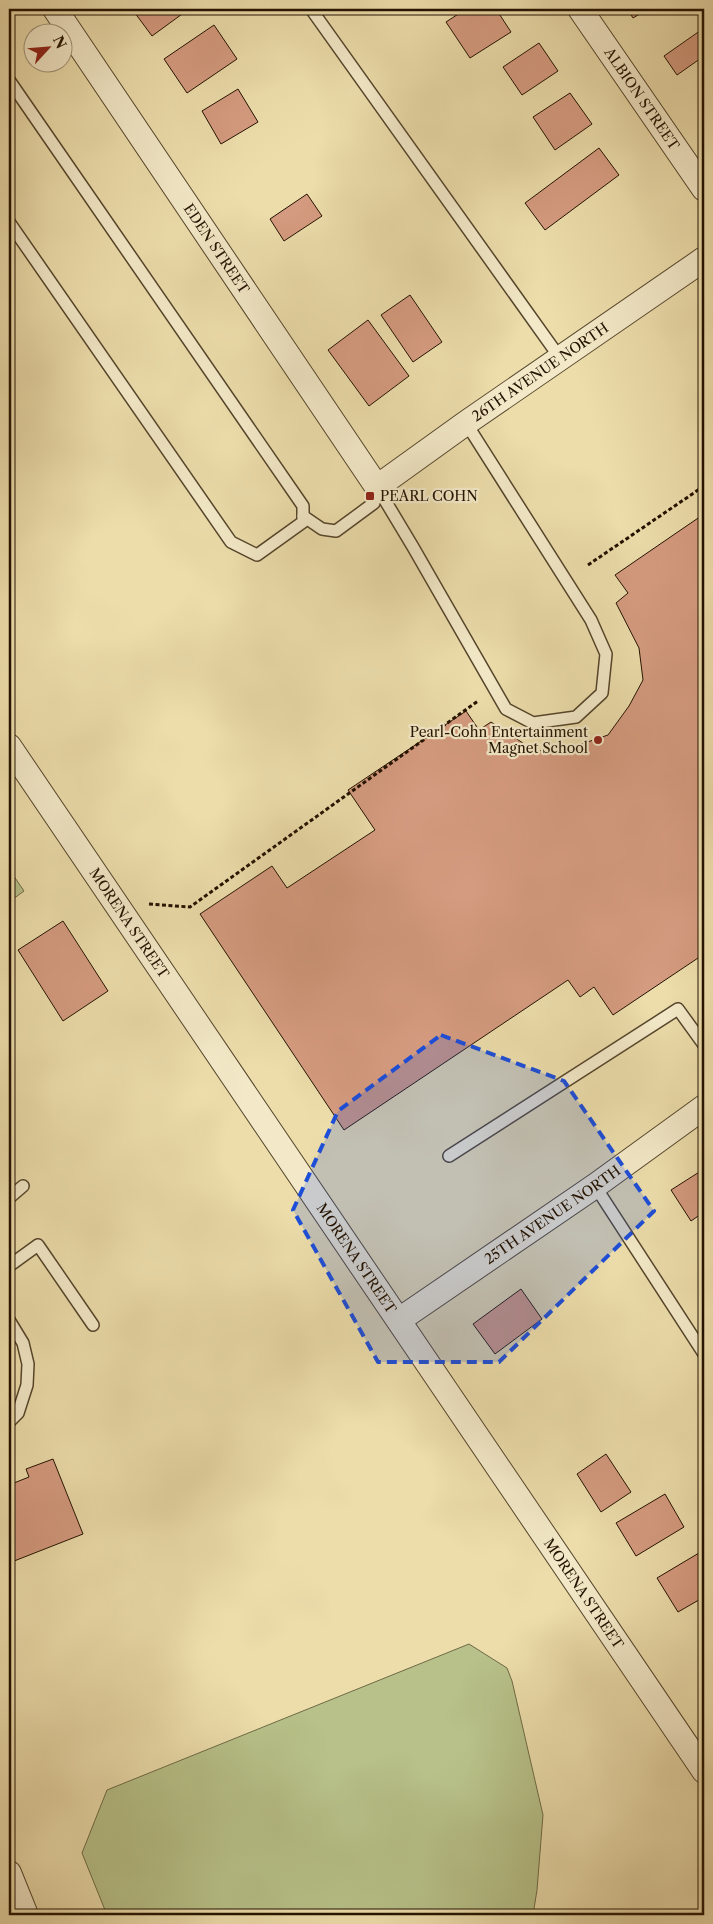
<svg xmlns="http://www.w3.org/2000/svg" width="713" height="1924" font-family="'Libre Caslon Text',serif">
  <rect width="100%" height="100%" fill="#ecddab"/>
  <filter id="stains"><feTurbulence type="fractalNoise" baseFrequency=".004" numOctaves="4"/><feColorMatrix values="0 0 0 0 .2 0 0 0 0 .09 0 0 0 0 .02 0 0 0 .5 -.17"/></filter>
  <radialGradient id="worn" r=".72"><stop offset=".6" stop-color="#630" stop-opacity="0"/><stop offset="1" stop-color="#630" stop-opacity=".3"/></radialGradient>
  <g fill="#b7c189" stroke="#6d6a44">
    <path d="M9,869l15,22 -15,11z"/>
    <path d="M469,1644l38,24 5,13 31,134 -6,75 -4,25h-426l-25,-62 25,-63z"/>
  </g>
  <g fill="#d59b80" stroke="#231200">
    <path d="M132,9h57l-37,27z"/>
    <path d="M466,9h30l15,23 -41,26 -24,-36z"/>
    <path d="M627,9h21l-15,9z"/>
    <path d="M214,25l23,34 -50,34 -23,-34z"/>
    <path d="M704,28v28l-27,19 -13,-19z"/>
    <path d="M539,43l19,28 -36,24 -19,-28z"/>
    <path d="M238,89l20,33 -37,22 -19,-33z"/>
    <path d="M570,93l22,31 -37,26 -22,-33z"/>
    <path d="M599,148l20,27 -74,55 -20,-27z"/>
    <path d="M307,194l15,22 -38,25 -14,-22z"/>
    <path d="M410,295l32,47 -29,20 -32,-47z"/>
    <path d="M368,320l41,56 -40,30 -41,-56z"/>
    <path d="M704,514v440l-91,61 -19,-28 -14,10 -12,-17 -224,150 -144,-216 72,-48 15,22 88,-58 -27,-40 118,-79 13,19 12,-8 44,29 32,-2 41,-14 21,-29 14,-26 -4,-32 -23,-45 12,-10 -13,-18z"/>
    <path d="M63,921l45,70 -45,30 -45,-71z"/>
    <path d="M704,1169v43l-13,9 -20,-31z"/>
    <path d="M521,1289l21,30 -47,35 -22,-30z"/>
    <path d="M606,1454l25,38 -30,20 -24,-38z"/>
    <path d="M53,1459l30,75 -74,29v-78l20,-8 -3,-8z"/>
    <path d="M665,1494l19,33 -48,29 -20,-33z"/>
    <path d="M704,1550v47l-26,15 -21,-34z"/>
    <path d="M704,1631v11l-5,-7z"/>
  </g>
  <g fill="none" stroke-linecap="round" stroke-linejoin="round">
    <g stroke="#55452b" stroke-width="14">
      <g id="service">
        <path d="M311,9l249,349"/>
        <path d="M9,80l294,426v16l-46,33 -26,-13 -222,-320"/>
        <path d="M377,487l36,60 93,162 27,14 43,-6 26,-24 4,-39 -15,-34 -125,-197"/>
        <path d="M303,516l19,13 14,2 38,-28 3,-16"/>
        <path d="M449,1156l229,-147 26,36"/>
        <path d="M595,1186l109,168"/>
        <path d="M9,1198l14,-12"/>
        <path d="M9,1266l29,-21 55,80"/>
        <path d="M9,1320l14,23 5,21 -1,21 -9,28 -9,9"/>
      </g>
    </g>
    <g stroke="#55452b" stroke-width="26">
      <g id="minor">
        <path id="s1" d="M55,9l322,478 89,-64 238,-164"/>
        <path id="s2" d="M580,9l124,180"/>
        <path id="s3" d="M9,746l695,1025"/>
        <path id="s4" d="M399,1320l196,-134 109,-79"/>
        <path d="M9,1873l17,42"/>
      </g>
    </g>
    <g stroke="#231200" stroke-width="3" stroke-dasharray="4 2.5" stroke-linecap="butt">
      <path d="M588,565l116,-79"/>
      <path d="M149,904l41,3 288,-206"/>
    </g>
    <use href="#service" stroke="#f3e9c8" stroke-width="11"/>
    <use href="#minor" stroke="#f3e9c8" stroke-width="24"/>
  </g>
  <path fill="#1d4ed8" fill-opacity="0.2" stroke="#1d4ed8" stroke-width="4" stroke-dasharray="10 6" stroke-linejoin="round" d="M441,1035l123,46 90,130 -155,151h-121l-85,-152 45,-99z"/>
  <g fill="#8f2418" stroke="#f3e9c8" stroke-width="2">
    <rect x="365" y="491" width="10" height="10" rx="2.5"/>
    <circle cx="598" cy="740" r="5"/>
  </g>
  <g text-anchor="middle" stroke-width="4.5" stroke-linejoin="round" paint-order="stroke">
    <g font-size="14" fill="#231200" stroke="#f3e9c8">
      <text dy="5" stroke="none"><textPath href="#s2" startOffset="109">ALBION STREET</textPath></text>
      <text dy="5" stroke="none"><textPath href="#s1" startOffset="289">EDEN STREET</textPath></text>
      <text dy="5" stroke="none"><textPath href="#s1" startOffset="776">26TH AVENUE NORTH</textPath></text>
      <text dy="5" stroke="none"><textPath href="#s3" startOffset="214">MORENA STREET</textPath></text>
      <text dy="5" stroke="none"><textPath href="#s4" startOffset="186">25TH AVENUE NORTH</textPath></text>
      <text dy="5" stroke="none"><textPath href="#s3" startOffset="619">MORENA STREET</textPath></text>
      <text dy="5" stroke="none"><textPath href="#s3" startOffset="1024">MORENA STREET</textPath></text>
    </g>
    <g font-size="14" fill="#231200" stroke="#f3e9c8" text-anchor="start">
      <text x="380" y="501">PEARL COHN</text>
      <text x="588" y="737" text-anchor="end">Pearl-Cohn Entertainment<tspan x="588" dy="16">Magnet School</tspan></text>
    </g>
  </g>
  <rect width="713" height="1924" fill="none" stroke="#ecddab" stroke-width="30"/>
  <rect x="10" y="10" width="693" height="1904" fill="none" stroke="#231200" stroke-width="2.5"/>
  <rect x="15" y="15" width="683" height="1894" fill="none" stroke="#231200"/>
  <g transform="translate(48 48) rotate(64)"><circle r="24" fill="#f3e9c8" stroke="#a09378"/>
  <path d="M0-4L9 19L0 12L-9 19Z" fill="#8f2418"/>
  <text y="-8" font-size="14" font-weight="bold" text-anchor="middle" fill="#231200">N</text>
  </g>
  <rect width="100%" height="100%" filter="url(#stains)"/>
  <rect width="100%" height="100%" fill="url(#worn)"/>
</svg>
